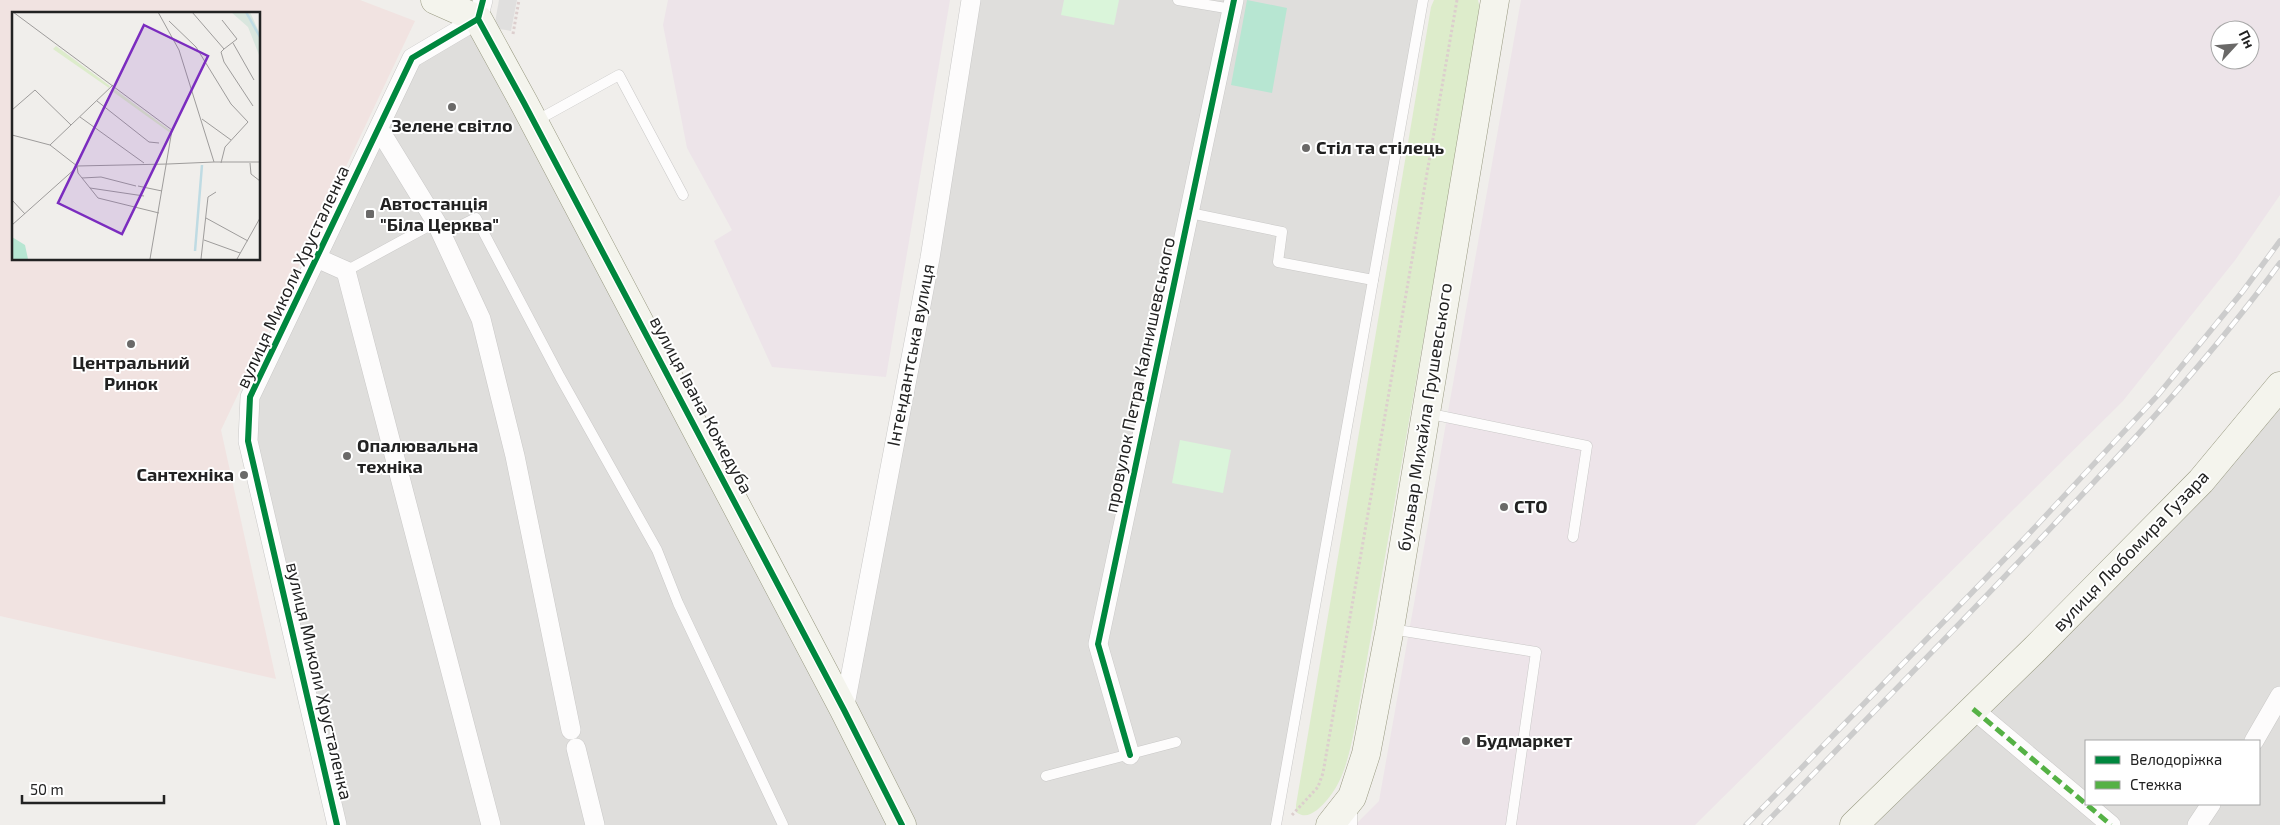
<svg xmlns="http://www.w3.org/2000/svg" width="2280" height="825" font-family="'Exo 2',sans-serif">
  <rect width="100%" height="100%" fill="#f0eeeb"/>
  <g fill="#dfdedc" fill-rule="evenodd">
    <path d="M968,0h455l-146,825h-941l-88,-384 2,-44 162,-339 66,-39 366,690z"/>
    <path d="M2280,376v449h-426l119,-116zM2086,741h173v63h-173z"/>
  </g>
  <path fill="#f1e3e1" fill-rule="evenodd" d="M0,0h360l55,21 -194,409 55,249 -276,-63zM14,14h245v245h-245z"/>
  <g fill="#ede4e9" fill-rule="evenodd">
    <path d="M668,0h282l-64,377 -114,-10 -58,-126 18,-11 -45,-82 -24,-123z"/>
    <path d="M1521,0h759v195l-44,64 -113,142 -428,424h-340l24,-24zM2220,30h30v30h-30z"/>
  </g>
  <path fill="#ddeccb" d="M1434,0h44l3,13 -126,714c-7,32 -12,61 -38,83 -7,5 -13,8 -21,2v-7l135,-798z"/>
  <g fill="#daf5da">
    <path d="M1064,0h55l-5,25 -53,-10z"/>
    <path d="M1180,440l51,10 -8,43 -51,-10z"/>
  </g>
  <path fill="#b7e6d2" d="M1247,0l40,8 -15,85 -41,-8z"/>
  <path fill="#e0dfde" d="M499,0h18l-6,31 -17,-3z"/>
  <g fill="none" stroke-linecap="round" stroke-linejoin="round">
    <g stroke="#c9c8c7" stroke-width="11">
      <g id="lane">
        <path d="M1178,0l54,9"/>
        <path d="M534,122l85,-47 64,120"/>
        <path d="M1190,213l92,19 -4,30 95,18"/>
        <path d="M346,271l90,-49 20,6 20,-10 84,159 97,173 21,53 105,222"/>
        <path d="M1426,413l161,33 -14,91"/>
        <path d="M1391,629l145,23 -25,173"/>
        <path d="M1046,776l130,-34"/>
        <path d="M1352,806v19"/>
        <path d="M1276,825l147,-825"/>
      </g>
    </g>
    <g stroke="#c9c8c7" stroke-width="20">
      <g id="street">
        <path d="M379,129l57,93 45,97 34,137 56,274"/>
        <path d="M317,258l29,13 145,554"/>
        <path d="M1973,709l138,116"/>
        <path d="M844,710l86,-452 41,-258"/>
        <path d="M2254,741l26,-45"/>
        <path d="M576,748l19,77"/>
        <path d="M1130,755l-32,-111 136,-644"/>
        <path d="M337,825l-89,-384 2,-44 162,-339 66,-39 5,-19"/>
        <path d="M2197,825l14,-21"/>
      </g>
    </g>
    <g stroke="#999a82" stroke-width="29">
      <g id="secondary">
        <path d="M435,0l43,19 46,84 320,607 58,115"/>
        <path d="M1330,825l22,-28 14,-43 24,-126 105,-628"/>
        <path d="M1854,825l181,-176 166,-168 79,-95"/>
      </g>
    </g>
    <g stroke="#dccecd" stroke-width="3" stroke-dasharray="2.5 2.5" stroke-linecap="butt">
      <path d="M513,34l6,-34"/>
      <path d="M1292,815l26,-28 5,-14 134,-773"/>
    </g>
    <use href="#lane" stroke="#fdfcfc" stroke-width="10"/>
    <use href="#street" stroke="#fdfcfc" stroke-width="19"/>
    <use href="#secondary" stroke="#f4f4ed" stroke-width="28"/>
    <g stroke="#ccc" stroke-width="5.5">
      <g id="rail">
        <path d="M1746,825l279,-287 133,-143 85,-104 37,-50"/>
        <path d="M1764,825c99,-103 200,-204 298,-309 77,-81 152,-163 218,-253"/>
      </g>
    </g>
    <use href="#rail" stroke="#fff" stroke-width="4" stroke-dasharray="11" stroke-linecap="butt"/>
    <path stroke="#55b145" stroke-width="5" stroke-dasharray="10 5" stroke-linecap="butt" d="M1973,709l138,116"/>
    <g stroke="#fff" stroke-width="9">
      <g id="cycleway">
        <path d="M483,0l-5,19 46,84 320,607 58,115"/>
        <path d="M1130,755l-32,-111 136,-644"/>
        <path d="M337,825l-89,-384 2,-44 162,-339 66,-39"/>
      </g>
    </g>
    <use href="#cycleway" stroke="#00873e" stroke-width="6"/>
  </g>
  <g fill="#6a6968" stroke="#fff" stroke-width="2">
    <circle cx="452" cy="107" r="5"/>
    <circle cx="1306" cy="148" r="5"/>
    <rect x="365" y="209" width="10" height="10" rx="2.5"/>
    <circle cx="131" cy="344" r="5"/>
    <circle cx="347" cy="456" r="5"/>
    <circle cx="244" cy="475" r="5"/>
    <circle cx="1504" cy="507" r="5"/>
    <circle cx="1466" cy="741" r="5"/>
  </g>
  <g text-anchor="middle" stroke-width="4" stroke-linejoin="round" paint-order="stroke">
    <g font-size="18" font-weight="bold" fill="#222" stroke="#fff" text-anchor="start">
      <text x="452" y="132" text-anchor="middle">Зелене світло</text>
      <text x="1316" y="154">Стіл та стілець</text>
      <text x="380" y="210">Автостанція<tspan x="380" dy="21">"Біла Церква"</tspan></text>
      <text x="131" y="369" text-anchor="middle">Центральний<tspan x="131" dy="21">Ринок</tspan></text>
      <text x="357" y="452">Опалювальна<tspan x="357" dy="21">техніка</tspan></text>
      <text x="234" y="481" text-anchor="end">Сантехніка</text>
      <text x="1514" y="513">СТО</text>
      <text x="1476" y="747">Будмаркет</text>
    </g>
    <g font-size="18" fill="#222" stroke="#fff">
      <text transform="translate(293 277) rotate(-65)" y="6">вулиця Миколи Хрусталенка</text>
      <text transform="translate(911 355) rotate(-79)" y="6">Інтендантська вулиця</text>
      <text transform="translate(1140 375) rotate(-78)" y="6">провулок Петра Калнишевського</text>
      <text transform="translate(701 405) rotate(62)" y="6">вулиця Івана Кожедуба</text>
      <text transform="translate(1425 417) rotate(-81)" y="6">бульвар Михайла Грушевського</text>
      <text transform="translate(2131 551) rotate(-46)" y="6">вулиця Любомира Гузара</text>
      <text transform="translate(319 681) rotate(77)" y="6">вулиця Миколи Хрусталенка</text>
    </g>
  </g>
  <g transform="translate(12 12)">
    <rect width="248" height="248" fill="#f0eeeb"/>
    <path d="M44,34l54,40 -1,2 -56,-39zM101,76l58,43 -2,1 -57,-41z" fill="#ddeccb"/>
    <path d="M219,0h19l9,20v23l-11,-28z" fill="#d9e6de"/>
    <path d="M0,225l13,8 3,14h-16z" fill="#b7e6d2"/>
    <path fill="none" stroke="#bfdbe3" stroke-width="2.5" d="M234,0l14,25M183,239l7,-86"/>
    <path fill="none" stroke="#9e9c9b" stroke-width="1" d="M1,0l159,118 -22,129M146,0l21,38 35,112 -46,2M180,0l32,37 -3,3 3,10 29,44M210,8l15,19 -13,10M157,9l27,26 35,57 17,18 -23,25 -4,16M221,31l21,37M85,89l52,41 10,1M0,98l23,-20 36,35M68,105l64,46M190,107l29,21M0,123l38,10 27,21 91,-2M38,133l63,-60M202,150h46M238,151l1,11 9,7M65,154l1,7 20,25 61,15M70,166l19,-1 35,9M126,174l24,5M78,176l54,8M0,188l13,14M194,206l42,23M0,213l65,-58M192,228l36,13M189,247l7,-62 8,-5M225,247l23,-41"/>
    <path fill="#7b2cbf" fill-opacity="0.15" stroke="#7b2cbf" stroke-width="2.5" d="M132,13l64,31 -86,178 -64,-31z"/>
    <rect width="248" height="248" fill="none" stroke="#222" stroke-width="2.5"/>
  </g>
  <rect x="2085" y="740" width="175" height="65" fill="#ffffff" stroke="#a7a7a7"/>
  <rect x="2095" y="756" width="25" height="8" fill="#00873e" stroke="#a7a7a7"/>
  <text x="2130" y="765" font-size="15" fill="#222222">Велодоріжка</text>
  <rect x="2095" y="781" width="25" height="8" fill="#55b145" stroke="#a7a7a7"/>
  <text x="2130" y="790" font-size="15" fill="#222222">Стежка</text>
  <g transform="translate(2235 45) rotate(64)"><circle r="24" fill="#ffffff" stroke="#a7a7a7"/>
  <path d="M0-4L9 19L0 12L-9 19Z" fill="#6a6968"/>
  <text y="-8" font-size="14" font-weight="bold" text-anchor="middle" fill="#222222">Пн</text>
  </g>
  <path d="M22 795v8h142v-8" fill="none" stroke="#222222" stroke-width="2.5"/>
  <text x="30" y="795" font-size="15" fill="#222222" stroke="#ffffff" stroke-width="4" paint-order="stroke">50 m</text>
</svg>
